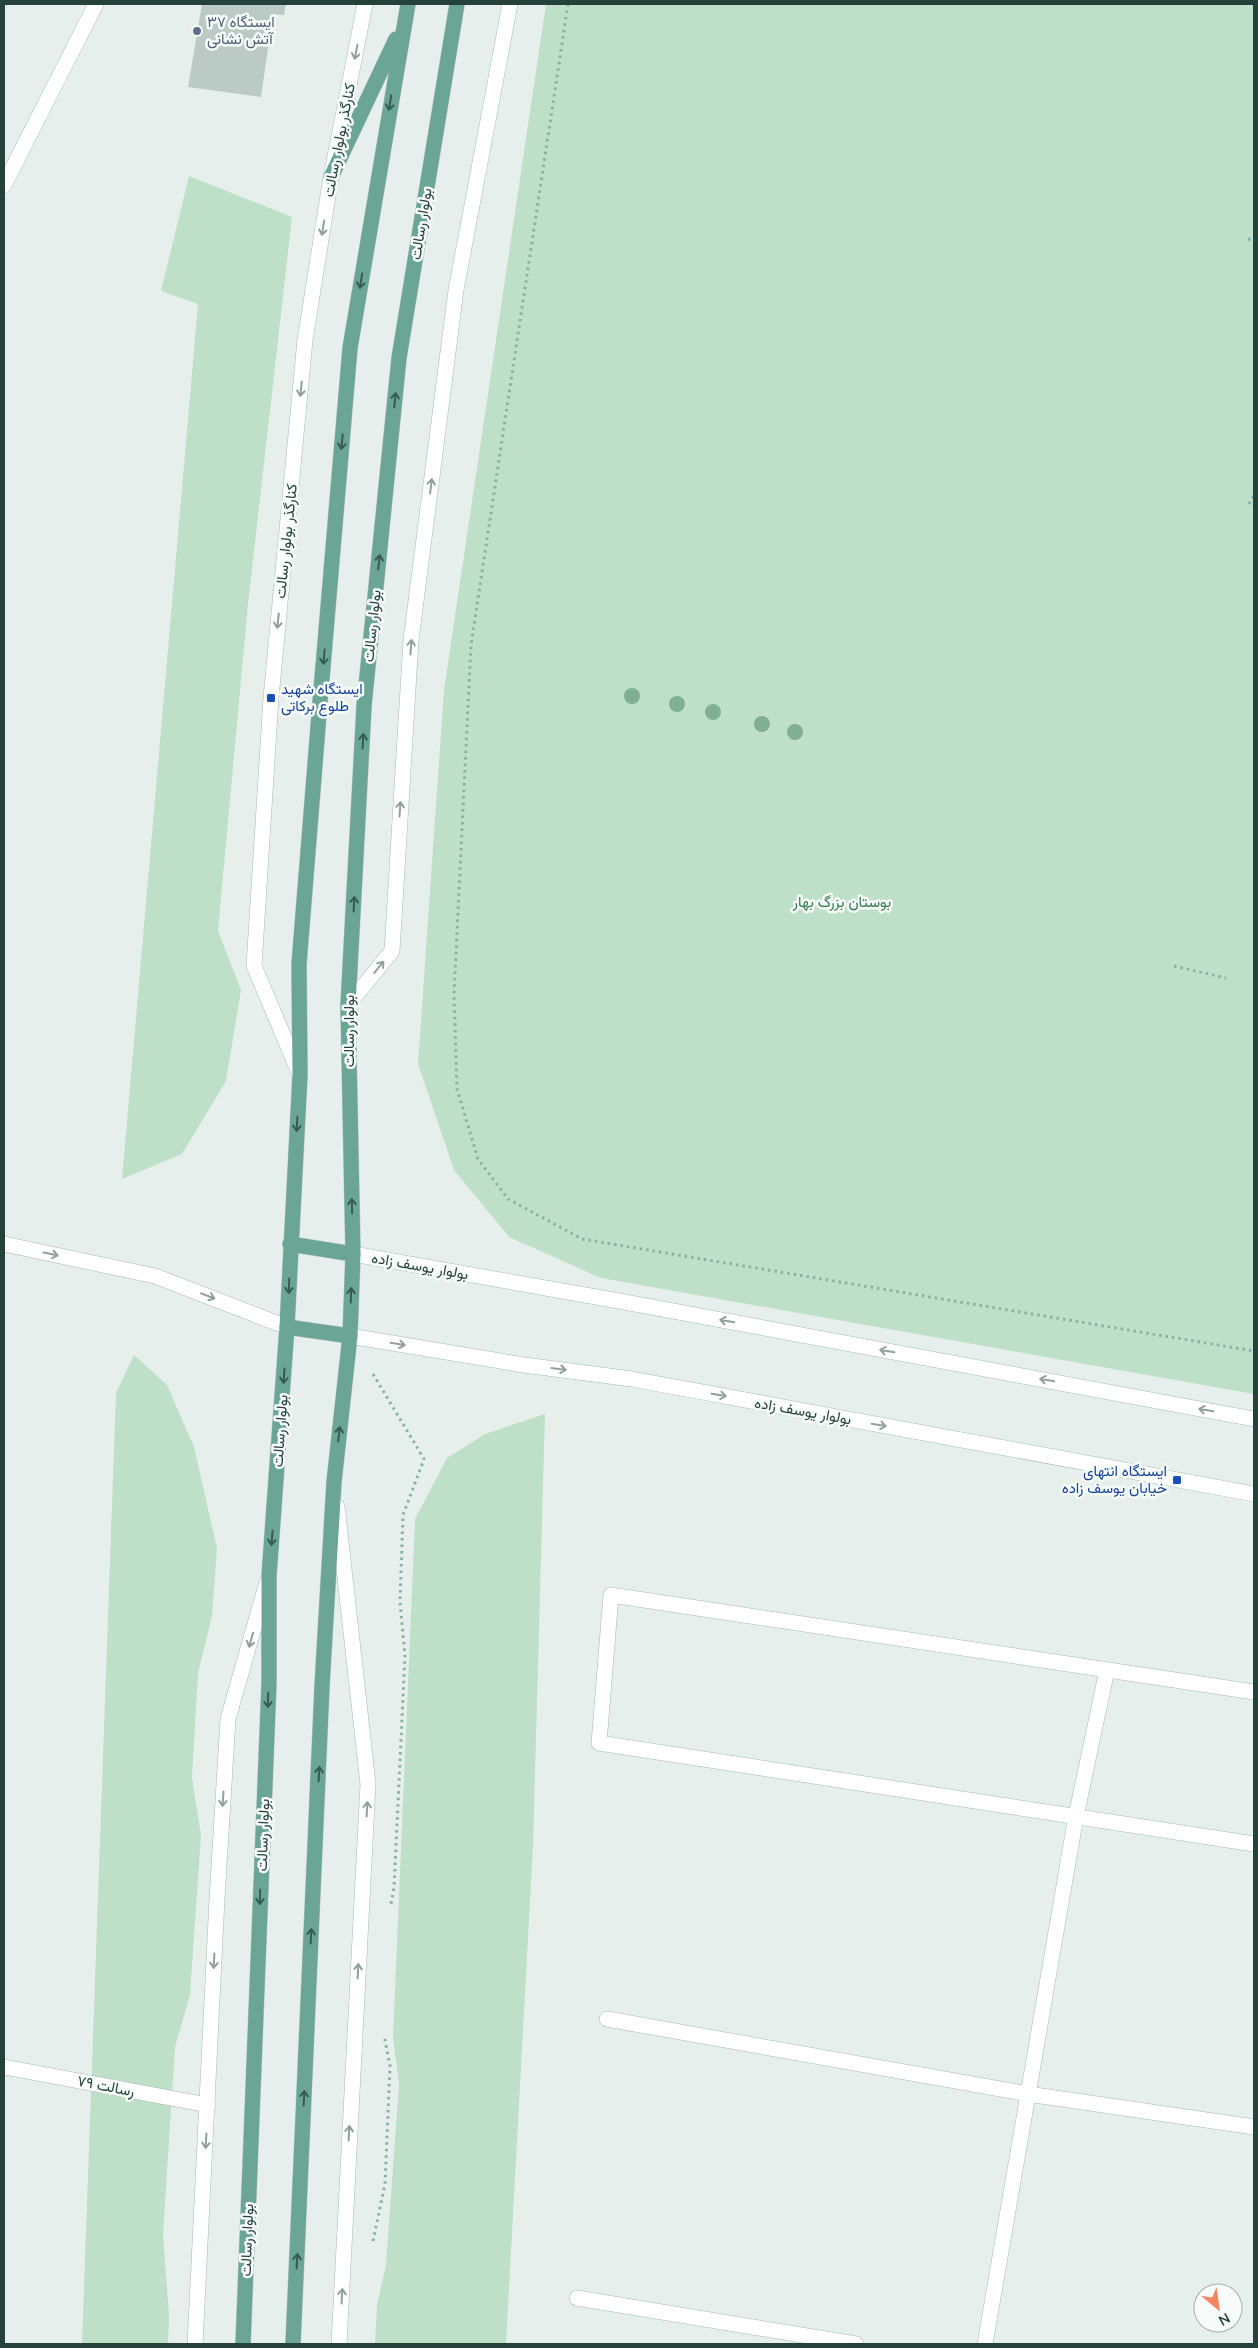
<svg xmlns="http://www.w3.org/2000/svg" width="1258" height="2348" font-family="'Nunito Sans',Vazirmatn,sans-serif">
  <rect width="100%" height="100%" fill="#e6efeb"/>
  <g fill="#bfe0c8">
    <path d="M546,4h708v1390l-653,-116 -92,-41 -55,-67 -36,-106 26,-374z"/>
    <path d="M189,176l103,41 -44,387 -30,327 23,59 -15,91 -44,73 -60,25 76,-875 -37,-13z"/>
    <path d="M134,1355l33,30 27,62 23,101 -5,68 -14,57 -6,105 9,57 -11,160 -15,52 -12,188 6,80 -1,29h-86l34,-951z"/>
    <path d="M545,1414l-12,432 -27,498h-131l2,-39 9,-40 13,-181 -6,-47 22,-518 32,-61 38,-24z"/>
  </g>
  <path fill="#bbcac4" d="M202,4h84l-2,11 -11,-1 -12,83 -73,-10z"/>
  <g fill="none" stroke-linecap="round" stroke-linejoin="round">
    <g stroke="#a8b8b2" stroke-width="16">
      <g id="street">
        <path d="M4,185l92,-181"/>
        <path d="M4,1244l151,32 132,51"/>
        <path d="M1254,1692l-643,-97 -12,148 655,101"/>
        <path d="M607,2019l421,75 226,33"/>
        <path d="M4,2067l204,38"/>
        <path d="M577,2298l279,46"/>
        <path d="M985,2344l91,-528 31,-146"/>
      </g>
    </g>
    <g stroke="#a4bbb3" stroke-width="16">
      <g id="secondary">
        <path d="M348,1005l44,-54 19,-311 45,-350 54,-286"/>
        <path d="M300,1075l-46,-109 17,-268 34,-358 26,-163 34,-173"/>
        <path d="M353,1254l266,47 635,118"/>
        <path d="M350,1336l174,29 108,14 622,115"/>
        <path d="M337,1506l31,278 -29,560"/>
        <path d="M195,2344l22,-445 11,-180 39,-137"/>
      </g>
    </g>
    <g stroke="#c2cac8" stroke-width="16">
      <g id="primary">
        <path d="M331,177l65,-138"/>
        <path d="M290,1244l63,10"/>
        <path d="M287,1327l63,9"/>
        <path d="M243,2344l26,-661v-107l18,-249 13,-252 -1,-111 21,-262 30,-354 58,-344"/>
        <path d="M293,2344l29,-658 12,-204 16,-146 3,-82 -5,-249 16,-299 35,-348 58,-354"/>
      </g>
    </g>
    <g stroke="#86b3a5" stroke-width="3" stroke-dasharray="2.5 4" stroke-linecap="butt">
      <path d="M568,4l-97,641 -17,349 3,95 21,70 30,40 74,40 672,112"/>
      <path d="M1248,239l6,1"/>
      <path d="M1249,504l5,-9"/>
      <path d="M1174,966l52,12"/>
      <path d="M373,1374l51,85 -21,56 -3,87 5,54 -11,232 -3,16"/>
      <path d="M373,2241l12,-57 5,-118 -6,-31"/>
    </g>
    <use href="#street" stroke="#fff" stroke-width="15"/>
    <use href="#secondary" stroke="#fff" stroke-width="15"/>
    <use href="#primary" stroke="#6aa596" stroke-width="15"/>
  </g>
  <g fill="#80af93">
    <circle cx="632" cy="696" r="8"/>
    <circle cx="677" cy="704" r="8"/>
    <circle cx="713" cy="712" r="8"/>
    <circle cx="762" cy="724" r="8"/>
    <circle cx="795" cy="732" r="8"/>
  </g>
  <defs><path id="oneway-shaft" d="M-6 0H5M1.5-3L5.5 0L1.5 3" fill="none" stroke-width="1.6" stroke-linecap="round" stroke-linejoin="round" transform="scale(1.25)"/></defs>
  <g stroke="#92a09c">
    <use href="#oneway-shaft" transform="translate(356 52) rotate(101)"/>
    <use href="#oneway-shaft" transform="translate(323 228) rotate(99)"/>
    <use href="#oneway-shaft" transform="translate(301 389) rotate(96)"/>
    <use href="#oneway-shaft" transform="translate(431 486) rotate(-83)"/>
    <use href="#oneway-shaft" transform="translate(278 621) rotate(96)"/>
    <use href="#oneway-shaft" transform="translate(411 647) rotate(-86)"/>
    <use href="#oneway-shaft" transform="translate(400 809) rotate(-86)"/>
    <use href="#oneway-shaft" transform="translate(379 967) rotate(-51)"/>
    <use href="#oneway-shaft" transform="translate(51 1254) rotate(12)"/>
    <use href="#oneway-shaft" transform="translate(208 1296) rotate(21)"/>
    <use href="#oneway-shaft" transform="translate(727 1321) rotate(-170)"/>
    <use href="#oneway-shaft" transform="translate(398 1344) rotate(9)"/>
    <use href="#oneway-shaft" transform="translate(887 1351) rotate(-170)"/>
    <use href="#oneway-shaft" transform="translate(559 1369) rotate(8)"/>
    <use href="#oneway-shaft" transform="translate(1047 1380) rotate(-170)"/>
    <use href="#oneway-shaft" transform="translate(719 1395) rotate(10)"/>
    <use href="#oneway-shaft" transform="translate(1206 1410) rotate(-170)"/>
    <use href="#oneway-shaft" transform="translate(879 1425) rotate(10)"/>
    <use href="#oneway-shaft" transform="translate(251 1640) rotate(106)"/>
    <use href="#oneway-shaft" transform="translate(223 1799) rotate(94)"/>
    <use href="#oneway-shaft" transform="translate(367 1809) rotate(-87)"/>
    <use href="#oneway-shaft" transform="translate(214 1961) rotate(93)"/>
    <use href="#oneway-shaft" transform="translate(358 1971) rotate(-87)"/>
    <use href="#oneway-shaft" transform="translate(349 2133) rotate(-87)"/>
    <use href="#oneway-shaft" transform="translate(206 2141) rotate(93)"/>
    <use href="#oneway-shaft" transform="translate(342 2296) rotate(-87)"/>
  </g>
  <g stroke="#365b51">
    <use href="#oneway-shaft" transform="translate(390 103) rotate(99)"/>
    <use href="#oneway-shaft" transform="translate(361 281) rotate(99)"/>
    <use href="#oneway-shaft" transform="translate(395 400) rotate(-84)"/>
    <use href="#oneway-shaft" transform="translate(342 442) rotate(95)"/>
    <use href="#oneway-shaft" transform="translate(379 562) rotate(-84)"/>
    <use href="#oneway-shaft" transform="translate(324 657) rotate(95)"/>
    <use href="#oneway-shaft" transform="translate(363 741) rotate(-87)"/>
    <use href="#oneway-shaft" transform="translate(354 904) rotate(-87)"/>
    <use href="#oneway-shaft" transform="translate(297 1124) rotate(93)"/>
    <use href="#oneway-shaft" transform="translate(352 1206) rotate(-91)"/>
    <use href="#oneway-shaft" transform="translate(289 1286) rotate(92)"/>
    <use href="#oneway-shaft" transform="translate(351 1295) rotate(-88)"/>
    <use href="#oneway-shaft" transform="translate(284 1376) rotate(94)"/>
    <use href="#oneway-shaft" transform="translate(339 1434) rotate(-84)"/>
    <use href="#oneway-shaft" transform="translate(272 1538) rotate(95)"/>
    <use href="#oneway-shaft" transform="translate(268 1700) rotate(92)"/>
    <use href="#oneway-shaft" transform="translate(319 1774) rotate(-87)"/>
    <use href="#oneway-shaft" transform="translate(260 1897) rotate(92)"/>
    <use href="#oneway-shaft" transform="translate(311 1936) rotate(-87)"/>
    <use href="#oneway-shaft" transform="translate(304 2098) rotate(-87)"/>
    <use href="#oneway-shaft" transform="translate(297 2261) rotate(-87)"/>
  </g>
  <circle fill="#5c6f8a" stroke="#f7fbf9" stroke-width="2" cx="197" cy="31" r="5"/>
  <g fill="#1a4fb4" stroke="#f7fbf9" stroke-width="2">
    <rect x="266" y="693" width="10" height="10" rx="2.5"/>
    <rect x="1172" y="1475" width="10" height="10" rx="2.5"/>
  </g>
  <g text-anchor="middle" stroke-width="5" stroke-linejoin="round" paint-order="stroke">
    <g font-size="15" fill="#4e5e75" stroke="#f7fbf9" text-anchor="start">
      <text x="207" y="27">ایستگاه ۳۷<tspan x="207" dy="17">آتش نشانی</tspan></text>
    </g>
    <g font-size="15" fill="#24423a" stroke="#f7fbf9">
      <text transform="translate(339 140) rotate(-79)" y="5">کنارگذر بولوار رسالت</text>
      <text transform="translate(421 224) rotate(-81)" y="5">بولوار رسالت</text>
      <text transform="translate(286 541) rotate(-84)" y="5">کنارگذر بولوار رسالت</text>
      <text transform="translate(372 626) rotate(-84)" y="5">بولوار رسالت</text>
      <text transform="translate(349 1031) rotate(-90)" y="5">بولوار رسالت</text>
      <text transform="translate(420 1266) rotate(10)" y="5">بولوار یوسف زاده</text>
      <text transform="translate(803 1411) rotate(10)" y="5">بولوار یوسف زاده</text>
      <text transform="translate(280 1431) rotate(-86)" y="5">بولوار رسالت</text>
      <text transform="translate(263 1835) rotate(-88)" y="5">بولوار رسالت</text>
      <text transform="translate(106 2086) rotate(11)" y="5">رسالت ۷۹</text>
      <text transform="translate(247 2240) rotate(-88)" y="5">بولوار رسالت</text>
    </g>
    <g font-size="15" fill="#164399" stroke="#f7fbf9" text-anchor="start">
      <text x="281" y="694">ایستگاه شهید<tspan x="281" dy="17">طلوع برکاتی</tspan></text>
      <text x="1167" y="1476" text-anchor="end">ایستگاه انتهای<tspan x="1167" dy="17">خیابان یوسف زاده</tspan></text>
    </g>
    <g font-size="15" fill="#2d7a4b" stroke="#f7fbf9">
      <text x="842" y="907">بوستان بزرگ بهار</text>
    </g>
  </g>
  <rect width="1258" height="2348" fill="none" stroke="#24423a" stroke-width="10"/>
  <g transform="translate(1218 2308) rotate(151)"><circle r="24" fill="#f7fbf9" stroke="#a3b1ad"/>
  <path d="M0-4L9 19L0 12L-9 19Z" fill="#f4845f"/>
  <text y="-8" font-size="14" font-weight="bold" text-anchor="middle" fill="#24423a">N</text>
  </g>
</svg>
